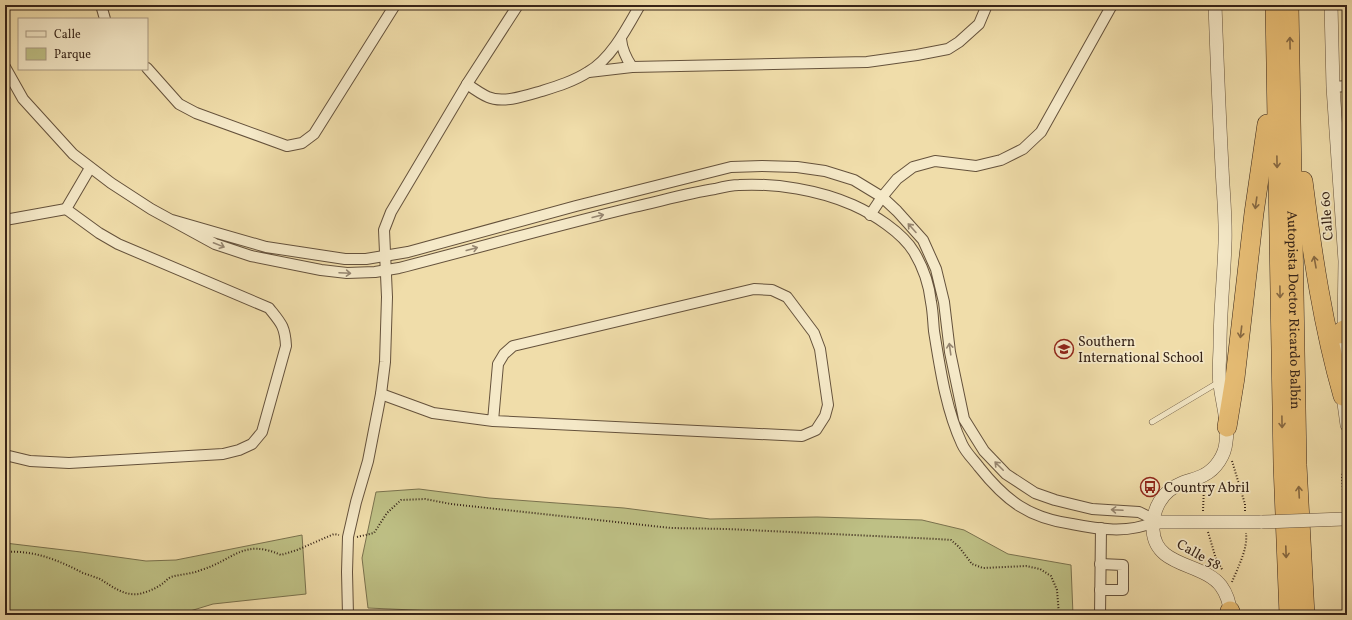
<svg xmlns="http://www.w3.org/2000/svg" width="1352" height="620" font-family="Vollkorn,serif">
  <rect width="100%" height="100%" fill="#f0ddaa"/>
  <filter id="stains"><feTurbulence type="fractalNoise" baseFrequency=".005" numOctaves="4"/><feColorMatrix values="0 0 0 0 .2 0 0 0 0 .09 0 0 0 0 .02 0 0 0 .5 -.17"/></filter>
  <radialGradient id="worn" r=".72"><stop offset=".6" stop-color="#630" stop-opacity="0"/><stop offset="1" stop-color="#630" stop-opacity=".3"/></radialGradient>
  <g fill="#bec085" stroke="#7a724e">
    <path d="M419,489l70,9 135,10 86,11 107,-2 105,3 42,10 44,24 63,11 2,50h-596l-19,-3 -90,-4 -6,-50 14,-66z"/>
    <path d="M302,535l4,59 -93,10 -36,11h-172v-72l76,9 65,9 30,-1z"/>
  </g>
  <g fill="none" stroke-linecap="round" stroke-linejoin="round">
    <g stroke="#65523c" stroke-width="6">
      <path id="service" d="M1152,422l67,-40"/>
    </g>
    <g stroke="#65523c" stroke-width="12">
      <g id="minor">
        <path d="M101,5l4,14"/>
        <path d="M621,39c1,11 5,19 11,28"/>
        <path d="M5,67l18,32 50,55 38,29 40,26 64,35 36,12 70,14 26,3 28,-1 24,-4c78,-20 156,-42 235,-61 27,-6 54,-14 81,-18 8,-2 16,-4 24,-4 37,-2 80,5 114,20 20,9 49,27 61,47 9,15 15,32 17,50 2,10 2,19 3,29 6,37 12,79 28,113 4,9 12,16 17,23 27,34 50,51 93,57 25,5 57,10 81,-2l-6,-6 -8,-4 -47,-3 -37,-9 -20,-7 -29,-19 -22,-23 -20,-32 -14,-67 -6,-50 -8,-33 -13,-29 -26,-29 -15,-14 -28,-17 -29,-9 -28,-4 -35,-1 -31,1 -155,39 -168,46 -42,7h-21l-79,-12 -94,-27"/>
        <path d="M147,68l32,36 17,9 91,33 15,-3 12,-9 81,-129"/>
        <path d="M589,72l43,-5 235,-5 50,-7 31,-6 11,-7 20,-18 8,-19"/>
        <path d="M467,84c7,5 14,10 21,13 15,7 40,-2 54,-6 16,-5 32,-10 46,-19 23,-13 39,-44 52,-67"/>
        <path d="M1333,87l14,-1"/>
        <path d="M870,215l12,-18 15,-18 16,-12 22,-6 41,5 25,-6 22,-11 18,-17 71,-127"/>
        <path d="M5,220l61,-11"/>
        <path d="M381,394l52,19 60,8 309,15 14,-6 9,-14 3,-11 -8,-56 -6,-16 -27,-36 -15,-7 -18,-1 -241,57 -9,8 -6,10 -5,57"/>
        <path d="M5,455l25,6 39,2 154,-9 16,-4 13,-6 10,-12 24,-86c-1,-20 -5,-23 -17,-38l-151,-64 -19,-11 -33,-24 24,-41"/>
        <path d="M1100,590h23v-25l-23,-1"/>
        <path d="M348,615l-1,-43 1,-35 8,-35 12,-41 13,-67 4,-32 2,-65 -3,-67 7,-18 76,-128 51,-79"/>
        <path d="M1100,615l1,-87"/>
      </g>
    </g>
    <g stroke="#65523c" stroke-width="14">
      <g id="tertiary">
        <path d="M1215,5c2,54 4,108 7,162 1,25 4,51 3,76 -1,34 -5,68 -5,103 0,12 -2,26 0,38 2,19 9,39 6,58 -1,13 -10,27 -22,33 -7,4 -15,5 -22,8 -20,8 -30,26 -29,47 2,38 50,32 68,56 6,8 9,19 10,29"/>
        <path d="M1331,5l2,82 12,174 -2,135 4,29"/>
        <path d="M1153,522h109"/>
      </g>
    </g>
    <g stroke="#372418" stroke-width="20">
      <g id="motorway">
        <path d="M1275,5l8,459 6,151"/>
        <path id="s1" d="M1289,5l8,460 8,150"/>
        <path d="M1303,181c9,71 20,146 40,215"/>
        <path d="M1328,334h11l5,-4"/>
        <path d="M1227,427l8,-49 19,-165 13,-89"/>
        <path d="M1230,611l1,4"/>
      </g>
    </g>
    <g stroke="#372418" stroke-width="2" stroke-dasharray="1 2" stroke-linecap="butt">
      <path d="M1232,461l13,43v7"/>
      <path d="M1344,508l-2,-32 5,-18"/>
      <path d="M1203,511l1,-24"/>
      <path d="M1208,532l8,27 7,12"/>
      <path d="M357,537l17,-4 13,-20 14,-13 24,-1 26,5 220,24 56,1 210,10 14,1 8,7 13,17 11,4 43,-2 14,3 11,7 6,14 2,25"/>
      <path d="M5,552c29,-2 53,8 78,21 6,2 12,4 17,6 13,8 24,17 39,15 8,-2 16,-5 23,-10 3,-2 6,-6 9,-7 10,-3 21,-3 30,-7 33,-10 42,-32 80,-15l16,-5 37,-16 5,1"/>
      <path d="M1232,582c6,-15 16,-33 14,-49"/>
    </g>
    <use href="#service" stroke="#f5e9c8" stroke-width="5"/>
    <use href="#minor" stroke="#f5e9c8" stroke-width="10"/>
    <use href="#tertiary" stroke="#f5e9c8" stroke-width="13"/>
    <use href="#motorway" stroke="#e8be75" stroke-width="19"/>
    <g stroke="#65523c" stroke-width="14" stroke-linecap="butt">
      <path id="tertiary-bridge" d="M1262,522l82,-3"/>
    </g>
    <use href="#tertiary-bridge" stroke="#f5e9c8" stroke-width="13"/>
  </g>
  <defs><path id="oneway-shaft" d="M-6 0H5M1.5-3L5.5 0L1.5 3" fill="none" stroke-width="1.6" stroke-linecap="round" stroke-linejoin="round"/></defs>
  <g stroke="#876942">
    <use href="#oneway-shaft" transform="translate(1290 43) rotate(-91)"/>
    <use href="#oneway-shaft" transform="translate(1277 162) rotate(89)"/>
    <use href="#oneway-shaft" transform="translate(1256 203) rotate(98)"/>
    <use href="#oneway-shaft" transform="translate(1315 262) rotate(-100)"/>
    <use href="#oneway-shaft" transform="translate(1280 292) rotate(89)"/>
    <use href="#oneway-shaft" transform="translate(1241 332) rotate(97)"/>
    <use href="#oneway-shaft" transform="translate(1282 422) rotate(89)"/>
    <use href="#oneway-shaft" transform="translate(1299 492) rotate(-93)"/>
    <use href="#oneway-shaft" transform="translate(1286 552) rotate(88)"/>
  </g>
  <g stroke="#968670">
    <use href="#oneway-shaft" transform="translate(598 216) rotate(-14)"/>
    <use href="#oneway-shaft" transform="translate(912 228) rotate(-132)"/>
    <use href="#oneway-shaft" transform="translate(219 245) rotate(22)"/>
    <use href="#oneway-shaft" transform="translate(472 249) rotate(-15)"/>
    <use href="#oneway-shaft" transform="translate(345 273) rotate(3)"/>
    <use href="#oneway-shaft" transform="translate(950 349) rotate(-98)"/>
    <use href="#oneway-shaft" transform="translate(999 466) rotate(-135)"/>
    <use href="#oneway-shaft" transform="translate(1117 510) rotate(-177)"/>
  </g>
  <defs>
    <g id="school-ring" transform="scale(1)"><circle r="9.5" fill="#f5e9c8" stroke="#8f2418" stroke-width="1.5"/><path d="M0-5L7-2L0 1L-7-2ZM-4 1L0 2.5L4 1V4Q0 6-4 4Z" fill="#8f2418"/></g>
    <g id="bus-ring" transform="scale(1)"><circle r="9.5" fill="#f5e9c8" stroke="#8f2418" stroke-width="1.5"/><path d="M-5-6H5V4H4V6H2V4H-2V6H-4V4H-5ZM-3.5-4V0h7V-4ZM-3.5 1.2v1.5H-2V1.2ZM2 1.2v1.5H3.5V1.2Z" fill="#8f2418"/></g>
  </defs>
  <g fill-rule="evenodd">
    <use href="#school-ring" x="1064" y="349"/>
    <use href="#bus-ring" x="1150" y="487"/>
  </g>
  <g text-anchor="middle" stroke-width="3.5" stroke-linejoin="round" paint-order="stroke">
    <g font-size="14" fill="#372418" stroke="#f5e9c8">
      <text transform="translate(1326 216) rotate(-94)" y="5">Calle 60</text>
      <text dy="5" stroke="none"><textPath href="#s1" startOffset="305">Autopista Doctor Ricardo Balbín</textPath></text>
      <text transform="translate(1199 554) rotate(29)" y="5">Calle 58</text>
    </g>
    <g font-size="14" fill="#372418" stroke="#f5e9c8" text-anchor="start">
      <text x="1078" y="346">Southern<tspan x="1078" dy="16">International School</tspan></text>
      <text x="1164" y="492">Country Abril</text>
    </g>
  </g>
  <rect width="1352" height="620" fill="none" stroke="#f0ddaa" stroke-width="20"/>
  <rect x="6" y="6" width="1340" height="608" fill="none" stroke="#372418" stroke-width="2"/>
  <rect x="10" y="10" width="1332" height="600" fill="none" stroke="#372418"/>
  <rect x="18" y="18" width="130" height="52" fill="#f5e9c8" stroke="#a99a82"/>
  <rect x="26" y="31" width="20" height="6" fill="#f5e9c8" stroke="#a99a82"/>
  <text x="54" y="38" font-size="12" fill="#372418">Calle</text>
  <rect x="26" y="48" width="20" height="12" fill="#bec085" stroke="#a99a82"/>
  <text x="54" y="58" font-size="12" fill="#372418">Parque</text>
  <rect width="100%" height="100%" filter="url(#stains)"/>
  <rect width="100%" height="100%" fill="url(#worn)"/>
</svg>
